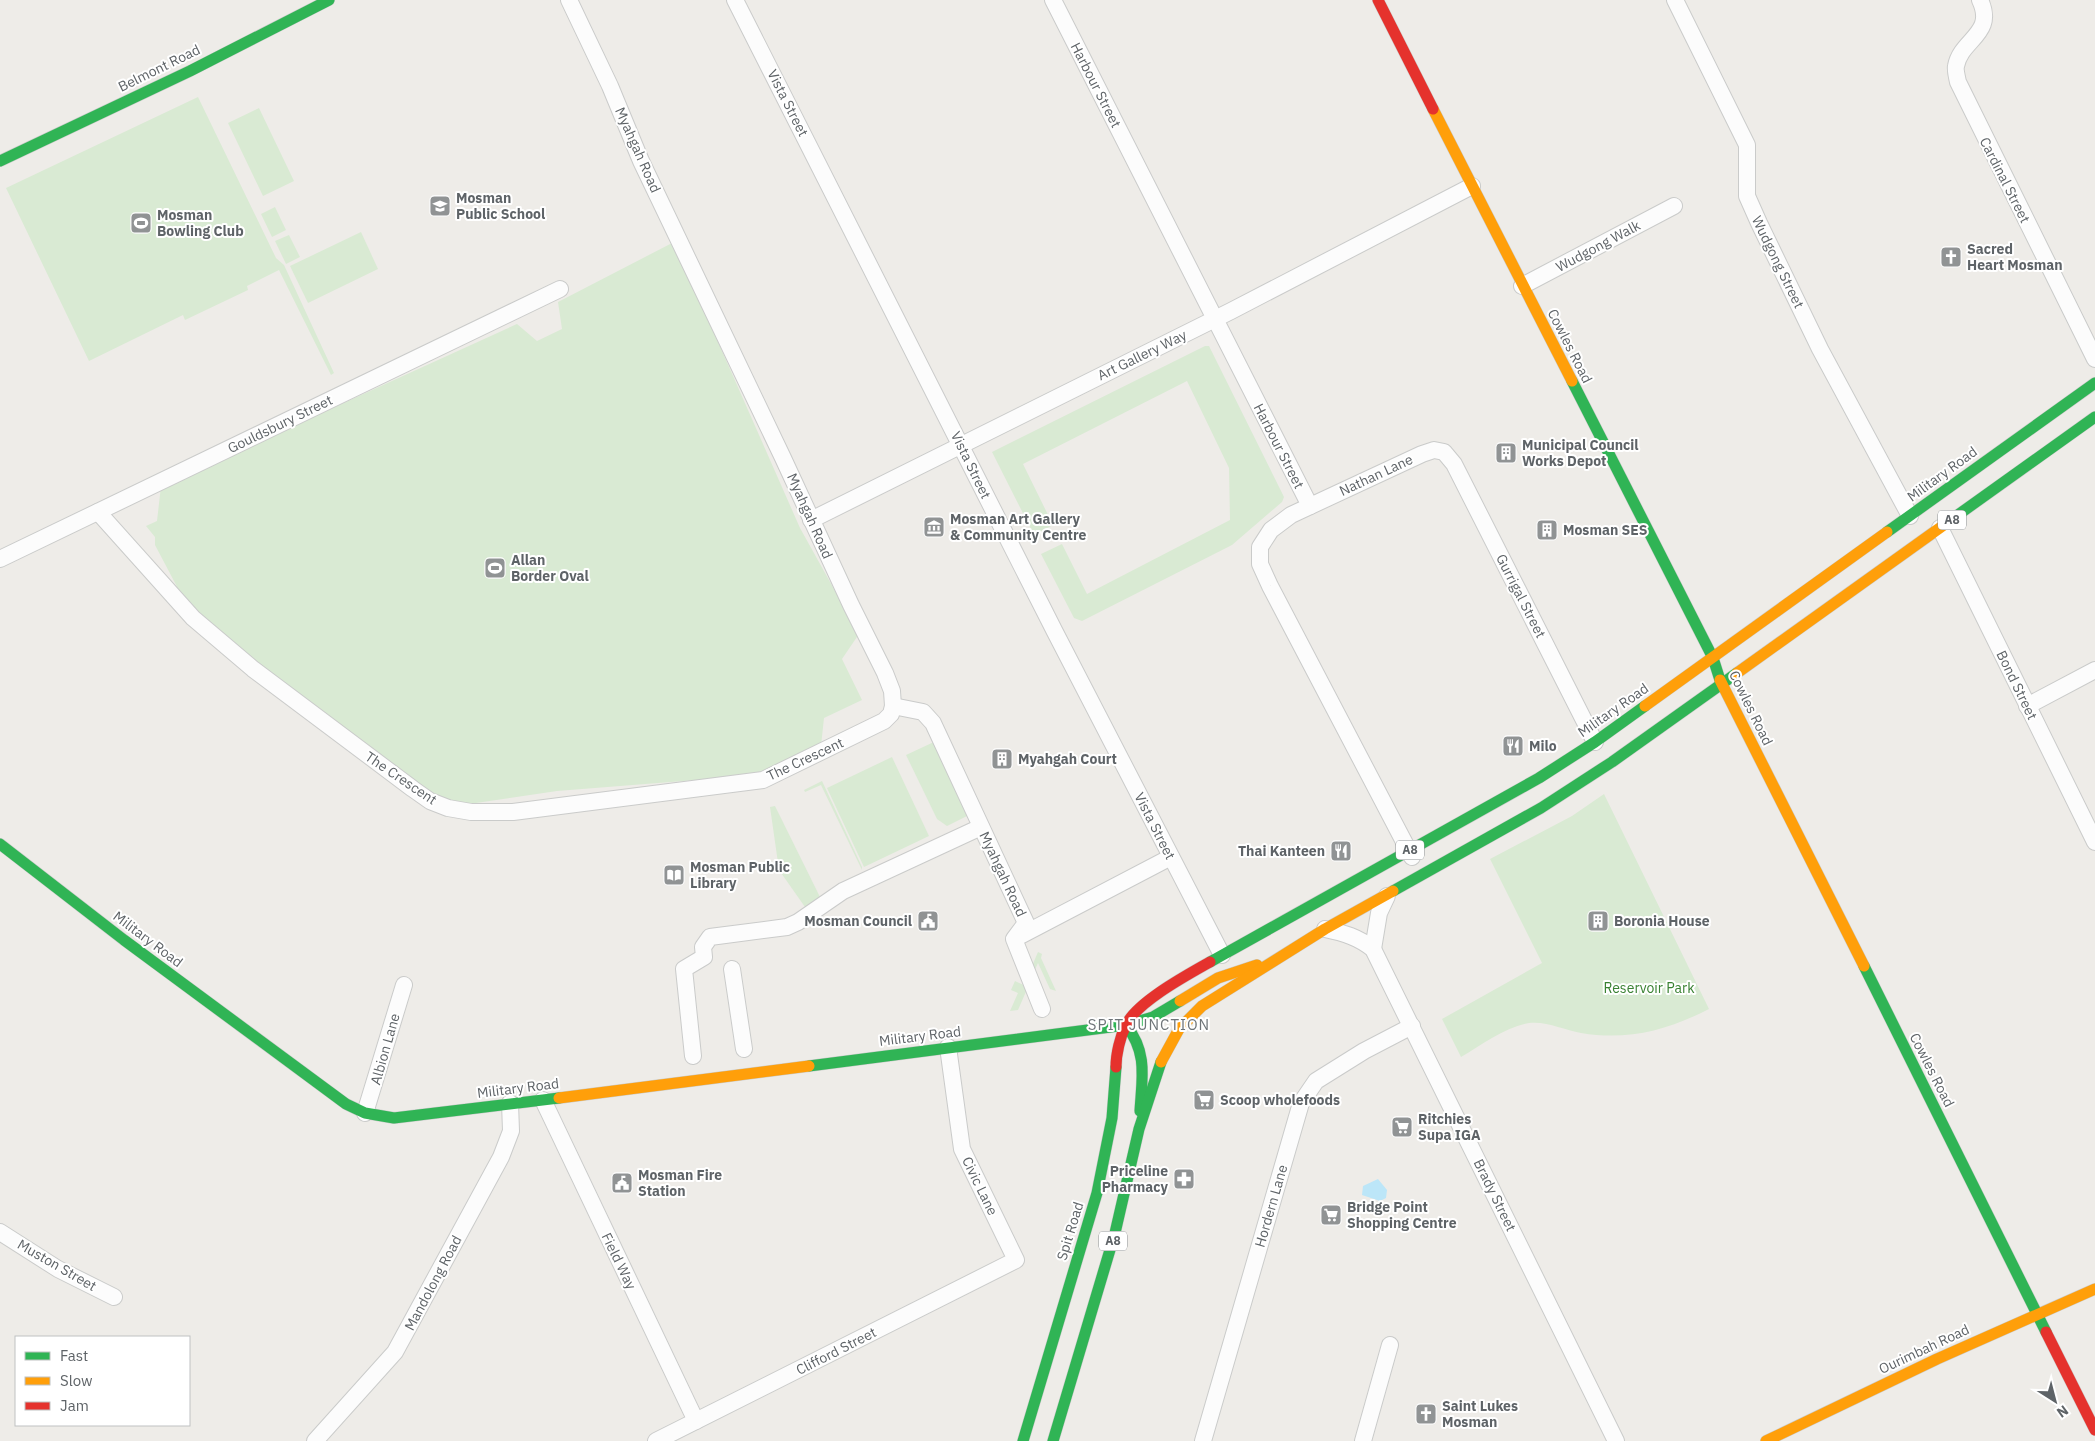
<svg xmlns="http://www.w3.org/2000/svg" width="2095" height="1441" font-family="'IBM Plex Sans',sans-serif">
  <rect width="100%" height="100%" fill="#eeece8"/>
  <g fill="#d9ead3">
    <path d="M198,97l78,161 8,7 50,108 -3,2 -52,-105 -32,16 1,4 -63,30 -2,-5 -94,46 -83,-173z"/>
    <path d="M259,108l35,73 -31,15 -35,-73z"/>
    <path d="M275,207l11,23 -14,7 -11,-23z"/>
    <path d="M361,232l17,37 -70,34 -18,-37z"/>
    <path d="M289,235l11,22 -14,7 -11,-23z"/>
    <path d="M674,242l126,286 59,106 -17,25 20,41 -38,18 -3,28 -54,24 -33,7 -177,14 -122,18 -241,-190 -39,-74v-8l-9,-11 11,-5 4,-35 356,-162 20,17 25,-12 -4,-27z"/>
    <path d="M1205,346h4l3,6 72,145 -2,5 -50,43 -150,76 -8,-3 -33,-64 21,-10 25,50 143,-74 -1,-52 -42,-87 -164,83 30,61 -19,10 -42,-83z"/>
    <path d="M936,741l35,73 -24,12 -10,-7 -31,-64z"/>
    <path d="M892,757l37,79 -65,31 -37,-79z"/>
    <path d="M822,781l40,86v3l-41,-85 -16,7 -1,-2z"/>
    <path d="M1604,794l105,215c-41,21 -81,32 -128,24 -17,-3 -34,-12 -52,-10 -24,4 -47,22 -68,34l-19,-38 100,-56 -52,-104 82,-43z"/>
    <path d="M775,806l45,91 -15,10 -26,-37 -9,-63z"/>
    <path d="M1038,952l4,2 -1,4 15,33 -6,-2 -12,-26 -5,11 -4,-1z"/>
    <path d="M1015,981l13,6 -10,23 -8,1 8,-18 -7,-3z"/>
  </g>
  <path fill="#bce6f8" d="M1378,1179l9,11 -1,8 -6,3 -18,-6 1,-9z"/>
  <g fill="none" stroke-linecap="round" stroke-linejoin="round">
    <g stroke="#cacbca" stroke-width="18">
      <g id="street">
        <path d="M735,0l320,632 167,323"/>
        <path d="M1053,0l257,506"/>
        <path d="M1675,0l72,145v51l12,27 61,126 90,167"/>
        <path d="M1980,0c16,34 -19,39 -24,66 -1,4 1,11 2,16l137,277"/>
        <path d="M1522,286l152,-80"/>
        <path d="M98,512l95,106 60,51 160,120 17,12 18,7 23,4h42l250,-32 121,-59 7,-7 2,-8 -1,-15 -7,-18 -34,-68 -68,-147 -142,-297 -31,-75 -41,-86"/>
        <path d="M811,520l420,-209 241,-125"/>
        <path d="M1940,528l155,314"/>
        <path d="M0,559l560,-270"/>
        <path d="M893,706l30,6 10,11 93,200 -12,16 28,70"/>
        <path d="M2027,706l68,-36"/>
        <path d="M1412,857l-142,-271 -10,-22v-17l11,-17 20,-15 131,-61 12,-4 10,2 10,12 141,278"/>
        <path d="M1325,929c19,4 33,8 48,20l243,492"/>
        <path d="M1018,937l153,-80"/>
        <path d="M1373,949l6,-36 8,-17"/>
        <path d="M732,969l12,80"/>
        <path d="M693,1056l-9,-87 20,-12 -1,-10 7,-10 77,-10 11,-5 45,-31 138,-64"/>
        <path d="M543,1100l153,321"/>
        <path d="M365,1113l39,-128"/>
        <path d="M0,1232l58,37 56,28"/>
        <path d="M315,1441l80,-89 106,-195 10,-26 -1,-28"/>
        <path d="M656,1441l360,-181 -54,-111 -14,-102"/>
        <path d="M1203,1441l98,-338 15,-22 48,-30 48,-25"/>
        <path d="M1363,1441l27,-96"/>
      </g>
    </g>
    <g stroke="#cacbca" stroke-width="12">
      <g id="fast">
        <path d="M0,161l190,-90 139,-71"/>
        <path d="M1572,381l141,277 7,22"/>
        <path d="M1955,517l140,-100"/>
        <path d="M1887,532l208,-149"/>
        <path d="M0,844l124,96 222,164 19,9 29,5 165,-20"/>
        <path d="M1393,891l148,-83 71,-46 125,-89"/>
        <path d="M1210,962l329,-184 56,-36 50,-36"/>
        <path d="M1864,966l182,366"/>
        <path d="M1126,1025c22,28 16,53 14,86"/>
        <path d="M809,1066l317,-41 27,-8 27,-16"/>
        <path d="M1023,1441l74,-248 15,-75 4,-51"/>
        <path d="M1053,1441l62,-208 24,-104 22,-67"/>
      </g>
    </g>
    <g stroke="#cacbca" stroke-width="12">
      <g id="slow">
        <path d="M1433,109l139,272"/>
        <path d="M1737,673l218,-156"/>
        <path d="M1720,680l144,286"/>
        <path d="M1645,706l242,-174"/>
        <path d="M1180,1001l38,-23 39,-13"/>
        <path d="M1161,1062l18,-33 23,-23 123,-77 68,-38"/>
        <path d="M559,1098l250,-32"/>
        <path d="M1766,1441l171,-82 158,-70"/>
      </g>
    </g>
    <g stroke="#cacbca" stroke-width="12">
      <g id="jam">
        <path d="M1378,0l55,109"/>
        <path d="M1116,1067c0,-13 4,-30 10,-42 11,-23 61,-50 84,-63"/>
        <path d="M2046,1332l49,98"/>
      </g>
    </g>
    <use href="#street" stroke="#fcfcfc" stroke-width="16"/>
    <use href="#fast" stroke="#30b455" stroke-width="11"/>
    <use href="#slow" stroke="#ff9f0a" stroke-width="11"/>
    <use href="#jam" stroke="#e5322d" stroke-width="11"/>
  </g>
  <defs>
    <g id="school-square" transform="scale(1.125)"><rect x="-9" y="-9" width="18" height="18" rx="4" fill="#909394" stroke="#fff"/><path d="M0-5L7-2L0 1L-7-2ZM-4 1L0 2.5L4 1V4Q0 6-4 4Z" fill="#fff"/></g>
    <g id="stadium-square" transform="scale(1.125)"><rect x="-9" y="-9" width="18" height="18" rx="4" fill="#909394" stroke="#fff"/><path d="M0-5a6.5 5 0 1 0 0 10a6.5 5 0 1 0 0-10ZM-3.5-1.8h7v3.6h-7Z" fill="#fff"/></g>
    <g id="church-square" transform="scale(1.125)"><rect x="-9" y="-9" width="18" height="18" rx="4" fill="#909394" stroke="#fff"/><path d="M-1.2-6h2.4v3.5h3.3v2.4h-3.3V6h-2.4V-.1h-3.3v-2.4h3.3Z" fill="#fff"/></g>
    <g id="building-square" transform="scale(1.125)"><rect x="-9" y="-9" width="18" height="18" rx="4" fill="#909394" stroke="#fff"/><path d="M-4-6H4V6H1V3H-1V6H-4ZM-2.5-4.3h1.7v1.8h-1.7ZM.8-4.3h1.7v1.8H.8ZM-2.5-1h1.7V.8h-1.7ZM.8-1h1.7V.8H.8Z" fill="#fff"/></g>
    <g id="museum-square" transform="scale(1.125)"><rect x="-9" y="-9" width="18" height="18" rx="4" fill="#909394" stroke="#fff"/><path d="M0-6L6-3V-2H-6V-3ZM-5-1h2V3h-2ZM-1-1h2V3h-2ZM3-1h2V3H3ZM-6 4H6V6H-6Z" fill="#fff"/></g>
    <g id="restaurant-square" transform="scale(1.125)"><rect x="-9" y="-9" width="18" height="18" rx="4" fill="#909394" stroke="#fff"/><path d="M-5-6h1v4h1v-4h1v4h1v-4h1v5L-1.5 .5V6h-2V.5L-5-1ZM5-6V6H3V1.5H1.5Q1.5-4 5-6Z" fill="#fff"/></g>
    <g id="library-square" transform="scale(1.125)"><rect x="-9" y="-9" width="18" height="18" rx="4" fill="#909394" stroke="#fff"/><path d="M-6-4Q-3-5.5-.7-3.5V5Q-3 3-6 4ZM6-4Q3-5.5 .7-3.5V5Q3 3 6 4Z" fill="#fff"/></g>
    <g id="civic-square" transform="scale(1.125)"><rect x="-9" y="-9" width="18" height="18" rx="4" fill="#909394" stroke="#fff"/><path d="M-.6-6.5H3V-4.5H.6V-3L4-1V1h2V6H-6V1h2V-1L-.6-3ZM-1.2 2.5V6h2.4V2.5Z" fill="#fff"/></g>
    <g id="supermarket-square" transform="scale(1.125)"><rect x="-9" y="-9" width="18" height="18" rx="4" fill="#909394" stroke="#fff"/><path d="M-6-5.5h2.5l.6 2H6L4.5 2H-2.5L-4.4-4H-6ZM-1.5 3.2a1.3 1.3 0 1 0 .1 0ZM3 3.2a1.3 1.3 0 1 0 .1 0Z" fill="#fff"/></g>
    <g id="pharmacy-square" transform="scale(1.125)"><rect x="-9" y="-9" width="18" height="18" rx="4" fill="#909394" stroke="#fff"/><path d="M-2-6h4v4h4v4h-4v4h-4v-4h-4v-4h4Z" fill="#fff"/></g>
  </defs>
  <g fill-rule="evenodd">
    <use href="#school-square" x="440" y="206"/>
    <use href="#stadium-square" x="141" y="223"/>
    <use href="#church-square" x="1951" y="257"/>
    <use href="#building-square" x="1506" y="453"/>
    <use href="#museum-square" x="934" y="527"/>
    <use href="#building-square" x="1547" y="530"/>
    <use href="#stadium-square" x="495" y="568"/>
    <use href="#restaurant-square" x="1513" y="746"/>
    <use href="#building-square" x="1002" y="759"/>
    <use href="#restaurant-square" x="1341" y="851"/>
    <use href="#library-square" x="674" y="875"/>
    <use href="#civic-square" x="928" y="921"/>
    <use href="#building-square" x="1598" y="921"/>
    <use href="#supermarket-square" x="1204" y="1100"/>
    <use href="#supermarket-square" x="1402" y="1127"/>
    <use href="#pharmacy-square" x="1184" y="1179"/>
    <use href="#civic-square" x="622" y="1183"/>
    <use href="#supermarket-square" x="1331" y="1215"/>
    <use href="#church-square" x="1426" y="1414"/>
  </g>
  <g text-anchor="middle" stroke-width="4" stroke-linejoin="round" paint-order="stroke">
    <g fill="#fff" stroke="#8e9295" stroke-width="1">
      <rect x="1938" y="510.5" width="28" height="19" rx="4"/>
      <rect x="1396" y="840.5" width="28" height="19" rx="4"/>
      <rect x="1099" y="1231.5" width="28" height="19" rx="4"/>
    </g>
    <g font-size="12" font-weight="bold" fill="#5e6367">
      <text x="1952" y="524">A8</text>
      <text x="1410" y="854">A8</text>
      <text x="1113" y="1245">A8</text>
    </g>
    <g font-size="14" fill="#5e6367" stroke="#fff">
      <text transform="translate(159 68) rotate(-26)" y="5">Belmont Road</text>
      <text transform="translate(1096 85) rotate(63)" y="5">Harbour Street</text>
      <text transform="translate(788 103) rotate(63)" y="5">Vista Street</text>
      <text transform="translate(638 150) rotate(66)" y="5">Myahgah Road</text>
      <text transform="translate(2005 180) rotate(63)" y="5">Cardinal Street</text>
      <text transform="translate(1598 246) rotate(-28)" y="5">Wudgong Walk</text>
      <text transform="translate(1778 262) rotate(64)" y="5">Wudgong Street</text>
      <text transform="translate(1570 346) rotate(63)" y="5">Cowles Road</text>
      <text transform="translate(1142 355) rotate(-26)" y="5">Art Gallery Way</text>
      <text transform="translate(280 424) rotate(-26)" y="5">Gouldsbury Street</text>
      <text transform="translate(1279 446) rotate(63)" y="5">Harbour Street</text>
      <text transform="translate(971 465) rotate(64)" y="5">Vista Street</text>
      <text transform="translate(1942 474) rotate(-36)" y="5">Military Road</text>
      <text transform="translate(1376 475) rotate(-25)" y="5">Nathan Lane</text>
      <text transform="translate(810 516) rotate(66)" y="5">Myahgah Road</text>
      <text transform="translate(1521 596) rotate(63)" y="5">Gurrigal Street</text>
      <text transform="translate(2017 685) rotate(64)" y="5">Bond Street</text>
      <text transform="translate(1751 708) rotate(64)" y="5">Cowles Road</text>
      <text transform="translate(1613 710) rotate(-35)" y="5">Military Road</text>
      <text transform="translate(805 759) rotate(-25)" y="5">The Crescent</text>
      <text transform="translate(401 778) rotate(34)" y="5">The Crescent</text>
      <text transform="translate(1155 826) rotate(63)" y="5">Vista Street</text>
      <text transform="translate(1003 874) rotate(65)" y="5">Myahgah Road</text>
      <text transform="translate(148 939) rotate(37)" y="5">Military Road</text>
      <text transform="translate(920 1036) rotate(-7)" y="5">Military Road</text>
      <text transform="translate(385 1049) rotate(-74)" y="5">Albion Lane</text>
      <text transform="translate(1932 1070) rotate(63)" y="5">Cowles Road</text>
      <text transform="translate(518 1088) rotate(-7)" y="5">Military Road</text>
      <text transform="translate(980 1186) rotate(64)" y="5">Civic Lane</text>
      <text transform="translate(1495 1195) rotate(64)" y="5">Brady Street</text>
      <text transform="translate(1271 1206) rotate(-74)" y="5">Hordern Lane</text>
      <text transform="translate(1070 1231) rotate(-73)" y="5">Spit Road</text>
      <text transform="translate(619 1261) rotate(64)" y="5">Field Way</text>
      <text transform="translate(57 1265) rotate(30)" y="5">Muston Street</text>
      <text transform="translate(433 1283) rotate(-62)" y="5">Mandolong Road</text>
      <text transform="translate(1924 1349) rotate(-25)" y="5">Ourimbah Road</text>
      <text transform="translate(836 1351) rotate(-27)" y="5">Clifford Street</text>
    </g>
    <g font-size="14" font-weight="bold" fill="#5e6367" stroke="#fff" text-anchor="start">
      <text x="456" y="203">Mosman<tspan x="456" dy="16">Public School</tspan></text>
      <text x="157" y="220">Mosman<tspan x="157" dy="16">Bowling Club</tspan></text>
      <text x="1967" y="254">Sacred<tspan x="1967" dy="16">Heart Mosman</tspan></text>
      <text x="1522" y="450">Municipal Council<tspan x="1522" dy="16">Works Depot</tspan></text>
      <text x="950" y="524">Mosman Art Gallery<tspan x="950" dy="16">&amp; Community Centre</tspan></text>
      <text x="1563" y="535">Mosman SES</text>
      <text x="511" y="565">Allan<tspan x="511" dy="16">Border Oval</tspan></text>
      <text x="1529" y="751">Milo</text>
      <text x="1018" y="764">Myahgah Court</text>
      <text x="1325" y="856" text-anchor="end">Thai Kanteen</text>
      <text x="690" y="872">Mosman Public<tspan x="690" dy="16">Library</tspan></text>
      <text x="912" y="926" text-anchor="end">Mosman Council</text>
      <text x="1614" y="926">Boronia House</text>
      <text x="1220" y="1105">Scoop wholefoods</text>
      <text x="1418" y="1124">Ritchies<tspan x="1418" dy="16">Supa IGA</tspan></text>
      <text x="1168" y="1176" text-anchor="end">Priceline<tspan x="1168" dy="16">Pharmacy</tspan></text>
      <text x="638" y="1180">Mosman Fire<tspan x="638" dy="16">Station</tspan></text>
      <text x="1347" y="1212">Bridge Point<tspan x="1347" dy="16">Shopping Centre</tspan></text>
      <text x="1442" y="1411">Saint Lukes<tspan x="1442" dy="16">Mosman</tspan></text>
    </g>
    <g font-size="14" fill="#398132" stroke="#fff">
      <text x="1649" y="993">Reservoir Park</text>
    </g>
    <g font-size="15" letter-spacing="1" fill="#6f7579" stroke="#fff">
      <text x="1149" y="1030">SPIT JUNCTION</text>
    </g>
  </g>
  <rect x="15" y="1336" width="175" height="90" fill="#ffffff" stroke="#bfc1c2"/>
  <rect x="25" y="1352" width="25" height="8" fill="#30b455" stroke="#bfc1c2"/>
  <text x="60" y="1361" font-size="15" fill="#5e6367">Fast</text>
  <rect x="25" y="1377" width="25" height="8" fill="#ff9f0a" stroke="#bfc1c2"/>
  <text x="60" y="1386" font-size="15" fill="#5e6367">Slow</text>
  <rect x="25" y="1402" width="25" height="8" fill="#e5322d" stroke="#bfc1c2"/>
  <text x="60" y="1411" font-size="15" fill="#5e6367">Jam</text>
  <g transform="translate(2055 1401) rotate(144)" stroke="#ffffff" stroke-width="4" paint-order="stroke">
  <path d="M0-4L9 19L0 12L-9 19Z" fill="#5e6367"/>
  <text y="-8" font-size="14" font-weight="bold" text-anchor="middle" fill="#5e6367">N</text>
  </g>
</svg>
